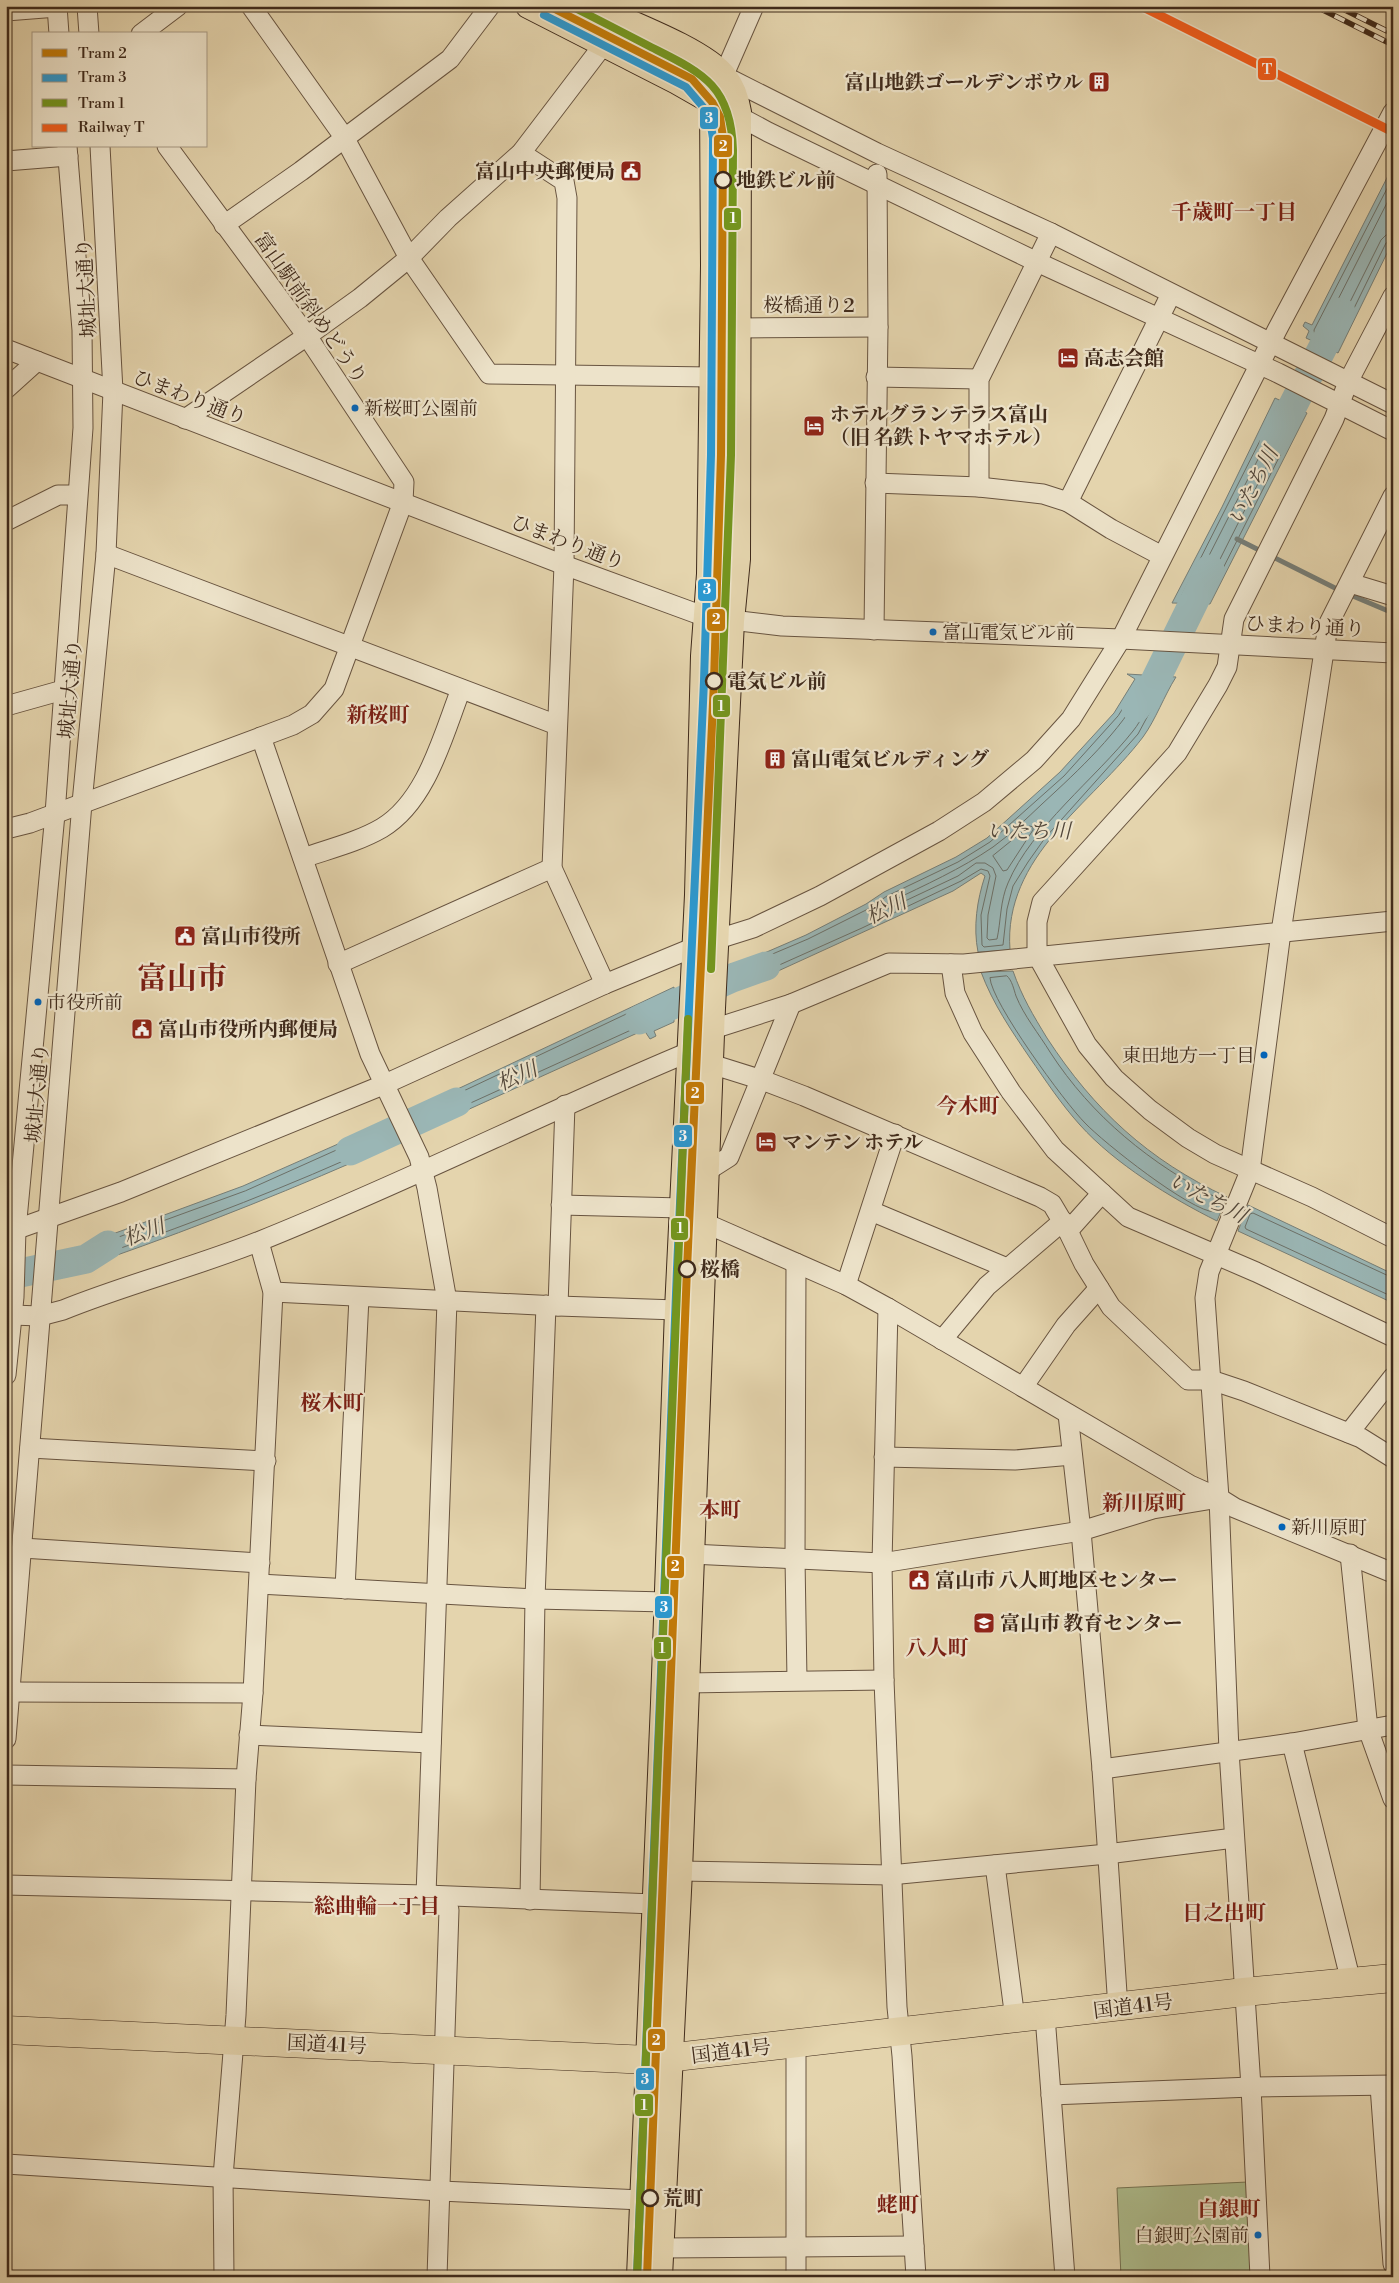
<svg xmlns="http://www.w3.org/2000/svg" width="1399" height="2283" font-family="'Libre Bodoni','Noto Serif JP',serif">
  <rect width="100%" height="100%" fill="#e4d4ad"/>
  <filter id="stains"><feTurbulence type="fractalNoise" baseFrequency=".004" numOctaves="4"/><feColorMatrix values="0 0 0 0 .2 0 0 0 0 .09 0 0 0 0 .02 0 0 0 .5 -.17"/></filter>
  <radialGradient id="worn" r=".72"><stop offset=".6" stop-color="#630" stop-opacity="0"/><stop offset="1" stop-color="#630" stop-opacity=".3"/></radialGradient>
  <path fill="#aebe8e" stroke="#767454" d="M1248,2182l4,95h-131l-4,-89z"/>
  <g fill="#9ab6b5" stroke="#767e77">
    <path d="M1393,166v75l-55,112 -32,-15 3,-7 -6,-5 2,-4 7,3z"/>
    <path d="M1275,398l32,15 -97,191 -38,-1 50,-96z"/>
    <path d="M1127,674l49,3c-12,19 -20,42 -33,60 -51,67 -140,119 -133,213l-32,2c-5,-25 -1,-52 7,-76l-4,-3 -28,18 -223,102v-29h9l67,-29 60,-31 18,-12 72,-35 31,-19 73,-66 54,-59 21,-34z"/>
    <path d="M1013,971c9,26 20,44 34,67 47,72 101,122 180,159l-10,24c-46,-23 -102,-57 -137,-96 -19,-21 -34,-44 -50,-67 -19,-28 -37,-54 -49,-86z"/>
    <path d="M674,987v35l-20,9 2,5 -6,3 -6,-9 -221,100 -1,-2 2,-4 -3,-5 -4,-1 -4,-8z"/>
    <path d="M381,1125l5,13 3,1 3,6c-94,42 -189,80 -286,114l-9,7 -23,7 1,-23 16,-8 152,-56z"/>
    <path d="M1248,1205l145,69v29l-155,-72z"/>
  </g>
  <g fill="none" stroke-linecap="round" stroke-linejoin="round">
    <g stroke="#6c7068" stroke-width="1">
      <path d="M1393,177l-79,153 1,6 18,9h3l50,-102 7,-3"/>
      <path d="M1393,191l-71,140 1,3 10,2 48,-96 5,-5 7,-1"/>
      <path d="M1280,406l18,8 1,4 -91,180h-25l-1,-3 95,-188z"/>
      <path d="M1283,414l7,4v2l-86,171 -11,1 -1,-3 88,-173z"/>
      <path d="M1140,681h23l2,3 -27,50 -93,104 -17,24 -15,24 -6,23 -4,36 -19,2 -2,-2 -1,-30 9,-39 -2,-5 -7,-2 -20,12 -99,47 -123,55 -3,-1 1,-13 71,-30 60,-30 19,-13 71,-34 32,-20 74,-66 54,-60z"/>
      <path d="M1153,687l2,4c-8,13 -12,28 -22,40 -37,47 -102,97 -125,152 -8,18 -7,38 -11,56l-8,1 -2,-2 1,-23 8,-39 -3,-8 -8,-5h-9l-18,13 -70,33 -3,-1v-3l5,-3c35,-17 71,-33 103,-55 18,-13 33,-28 49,-43 37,-34 78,-72 102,-116z"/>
      <path d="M1030,826l3,1v3l-26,40 -4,1 -10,-15z"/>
      <path d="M1007,976c5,4 7,14 9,20 8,20 23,38 34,56 42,65 101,112 169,147l-4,13c-24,0 -112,-70 -130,-89 -20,-20 -94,-121 -95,-145z"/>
      <path d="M665,996l4,2v20l-18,9 -9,-2 -211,96 -8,-8 1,-3z"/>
      <path d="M660,1006l3,2 -1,7 -11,5 -9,-3 1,-3z"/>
      <path d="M375,1133l3,1 3,10c-91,42 -183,77 -277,110l-10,8 -12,3 -3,-1 1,-10 14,-8 151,-55z"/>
      <path d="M1393,1278l-140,-65 -3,1 -5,13 1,2 147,68"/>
    </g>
    <path stroke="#767e77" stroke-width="5" d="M1237,539l104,52 52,22"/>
    <g stroke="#9ab6b5" stroke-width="29">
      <path d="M1274,442l67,-130"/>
      <path d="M1136,708l18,-25 56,-114"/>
      <path d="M639,1020l93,-42 34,-12"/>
      <path d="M350,1151l107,-49"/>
      <path d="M6,1276l80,-17 22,-14"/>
    </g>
    <g stroke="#685440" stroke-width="21">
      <g id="minor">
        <path d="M57,6l2,28"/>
        <path d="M87,6l2,28"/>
        <path d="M251,6l93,131 65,121 80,116 223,3"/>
        <path d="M754,6l-42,96 56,30 269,130 241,111 115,58"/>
        <path d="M6,11l51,-4"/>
        <path d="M141,34l37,-28"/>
        <path d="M724,76l153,77 174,80 342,171"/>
        <path d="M521,153l43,28 3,17 -3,367 -12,303 53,116"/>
        <path d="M6,161l62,-5"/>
        <path d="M224,225l77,-54 149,-112 40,-53"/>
        <path d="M1393,296l-45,86 -14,37 -100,200 -7,48 -9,18 -41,68 -135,149 -5,20v33l50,90 27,33 36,32 38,28 27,16 97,43 81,41"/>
        <path d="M740,328l138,-1"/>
        <path d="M6,349l558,216 142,52 76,9 339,13 272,14"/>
        <path d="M876,377l103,2"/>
        <path d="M6,389l31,-28"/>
        <path d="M185,419l122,-83 53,-38 49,-40 39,-40 73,-65 83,-109"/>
        <path d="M875,483l104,4 64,7 25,8 43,27 51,27"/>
        <path d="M979,487v-108l72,-146"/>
        <path d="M1068,502l103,-208"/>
        <path d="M6,521l52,-26h19"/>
        <path d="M106,554l451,171"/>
        <path d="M1350,583l43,13"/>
        <path d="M874,630l4,-303 -1,-153"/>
        <path d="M6,706l57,-16"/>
        <path d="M261,737l109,317 49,103 8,31 20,113 -21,594 23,15 -12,367"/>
        <path d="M6,829l24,-6 231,-86 32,-12 19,-11 22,-25 69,-187 1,-20 -97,-146 -140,-190"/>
        <path d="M303,858c26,-9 55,-16 79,-30 45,-27 61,-93 79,-139"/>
        <path d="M338,964l214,-96"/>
        <path d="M951,964l4,29 18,40 38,59 44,58 73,67 128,55 137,65"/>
        <path d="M713,1029l78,-25 98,-41 75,1 429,-43"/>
        <path d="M711,1064l51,16 42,16 236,101 12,7 16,27 16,33 27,43 77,73h23l33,11 117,47 32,20"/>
        <path d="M707,1171l22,-14 62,-153"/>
        <path d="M561,1205l121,3"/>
        <path d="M871,1211l136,57"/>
        <path d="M705,1223l141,62 42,23 302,177 29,13 16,10 158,65"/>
        <path d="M1068,1231l34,-38"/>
        <path d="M6,1233l115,-41 262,-107 222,-101 97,-40 51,-16 67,-32 119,-65 45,-29 50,-42 37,-41 50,-80 156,-309 116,-218"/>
        <path d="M796,1263l-1,296 2,121"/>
        <path d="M846,1285l49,-151"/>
        <path d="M273,1292l285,14 119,4"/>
        <path d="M558,1306l7,-201"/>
        <path d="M888,1308l-6,255 2,117 13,327 5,49 14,221"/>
        <path d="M12,1315l28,1 23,-6c64,-26 132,-43 197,-69 145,-58 285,-129 429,-189"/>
        <path d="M942,1340l45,-54 76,-65"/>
        <path d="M6,1375l8,-78 2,-67 39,-416 28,-386 -1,-98 -15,-184"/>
        <path d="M1023,1387l43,-62 33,-37"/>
        <path d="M1068,1414l13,117 21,238 16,239"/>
        <path d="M1349,1433l44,-56"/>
        <path d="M30,1448l236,13"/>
        <path d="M884,1457l131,3 57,-5"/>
        <path d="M22,1548l238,15"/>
        <path d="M691,1554l191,9 199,-32 72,-22 66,-11"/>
        <path d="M1350,1554l18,175 25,70"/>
        <path d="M259,1584l276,15 132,3"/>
        <path d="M345,1589l14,-292"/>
        <path d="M687,1683l197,-3"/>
        <path d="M10,1692l243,1"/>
        <path d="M249,1735l182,8"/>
        <path d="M6,1739l76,-936 24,-249 7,-163 -13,-245"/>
        <path d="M1292,1743l59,239"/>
        <path d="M1102,1769l190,-26 101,-18"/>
        <path d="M6,1775l240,4"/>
        <path d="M995,1865l20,154"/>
        <path d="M680,1871l210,4 217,-21 127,-16"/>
        <path d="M6,1885l420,10 228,9"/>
        <path d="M530,1900l5,-301 11,-294"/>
        <path d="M1045,2016l20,261"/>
        <path d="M1380,2086l13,178"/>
        <path d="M1051,2095l200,-8 142,-2"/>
        <path d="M6,2164l434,27 202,9"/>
        <path d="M661,2248l253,-2"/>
        <path d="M224,2277l-1,-100 13,-162 10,-236 7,-86 20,-401 -14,-50"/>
        <path d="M796,2277v-233"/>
        <path d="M1260,2277l-9,-190 -22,-336 -10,-253 -14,-200 4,-26 41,-101 31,-239 47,-307 65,-129"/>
      </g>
    </g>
    <g stroke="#3f2a1b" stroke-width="26">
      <g id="major">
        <path d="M528,6l149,76 35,20 1,163 -4,309 -6,82 -6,239 -20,415 -14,393 -24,574"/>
        <path d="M593,6c32,15 112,44 132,71 8,10 12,22 14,35l-1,447 -6,62 -19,387 -33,863 -20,406"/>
      </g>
    </g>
    <g stroke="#3f2a1b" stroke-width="29">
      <path id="highway" d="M6,2030l643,30 595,-68 149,-14"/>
    </g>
    <use href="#minor" stroke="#ede3ca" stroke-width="19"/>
    <use href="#major" stroke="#e4d4ad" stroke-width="24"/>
    <use href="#highway" stroke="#e4d4ad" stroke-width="28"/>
    <g stroke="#3f2a1b" stroke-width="5.5">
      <g id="rail">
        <path d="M1315,6l78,39"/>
        <path d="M1337,6l56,28"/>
      </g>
    </g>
    <use href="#rail" stroke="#ede3ca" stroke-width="4" stroke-dasharray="11" stroke-linecap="butt"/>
    <g stroke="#ede3ca" stroke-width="12">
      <path id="rail-1" d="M1141,6l252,126"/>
    </g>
    <use href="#rail-1" stroke="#f25e1d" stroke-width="9"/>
    <g stroke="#ede3ca" stroke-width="11">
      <path id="tram-1" d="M549,6l143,73 20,23 8,15 3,20 -2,318 -7,226 -27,588 -40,1008"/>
    </g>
    <g stroke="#ede3ca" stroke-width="11">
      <path id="tram-2" d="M544,15l142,72 18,21 6,12 3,18 -2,317 -7,226 -27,588 -40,1008"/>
    </g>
    <g stroke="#ede3ca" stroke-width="11">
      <g id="tram-3">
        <path d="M571,6c26,13 51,26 76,39 53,27 84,38 86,105l-2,305 -20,514"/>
        <path d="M637,2277l51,-1258"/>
      </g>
    </g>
    <use href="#tram-1" stroke="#c27a09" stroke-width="8"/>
    <use href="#tram-2" stroke="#2c98cf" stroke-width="8"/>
    <use href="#tram-3" stroke="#74951e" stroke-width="8"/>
  </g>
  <defs>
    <g id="building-square" transform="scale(1.125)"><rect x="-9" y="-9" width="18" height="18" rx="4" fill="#8f2418" stroke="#ede3ca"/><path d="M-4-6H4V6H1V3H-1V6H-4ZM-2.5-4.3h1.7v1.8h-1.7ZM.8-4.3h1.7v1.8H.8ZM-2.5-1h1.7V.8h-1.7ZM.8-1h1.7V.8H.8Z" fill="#fff"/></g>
    <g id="civic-square" transform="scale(1.125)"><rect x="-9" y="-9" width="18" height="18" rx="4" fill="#8f2418" stroke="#ede3ca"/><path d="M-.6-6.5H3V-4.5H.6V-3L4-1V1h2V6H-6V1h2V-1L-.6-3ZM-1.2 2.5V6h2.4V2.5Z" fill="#fff"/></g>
    <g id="hotel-square" transform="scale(1.125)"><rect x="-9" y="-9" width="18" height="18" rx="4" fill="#8f2418" stroke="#ede3ca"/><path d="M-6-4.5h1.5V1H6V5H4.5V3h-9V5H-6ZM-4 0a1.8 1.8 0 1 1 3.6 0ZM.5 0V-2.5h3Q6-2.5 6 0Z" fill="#fff"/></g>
    <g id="school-square" transform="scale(1.125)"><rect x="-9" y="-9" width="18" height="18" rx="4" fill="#8f2418" stroke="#ede3ca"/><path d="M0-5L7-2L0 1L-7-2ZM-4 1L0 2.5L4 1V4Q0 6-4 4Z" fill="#fff"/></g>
  </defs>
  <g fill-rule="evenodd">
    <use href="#building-square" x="1099" y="82"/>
    <use href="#civic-square" x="631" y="171"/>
    <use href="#hotel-square" x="1068" y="358"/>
    <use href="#hotel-square" x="814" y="426"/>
    <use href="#building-square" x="775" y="759"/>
    <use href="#civic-square" x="185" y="936"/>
    <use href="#civic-square" x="142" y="1029"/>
    <use href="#hotel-square" x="766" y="1142"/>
    <use href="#civic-square" x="919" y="1580"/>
    <use href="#school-square" x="984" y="1623"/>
  </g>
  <g fill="#ede3ca" stroke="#3f2a1b" stroke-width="2.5">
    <circle cx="723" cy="180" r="8"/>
    <circle cx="714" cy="681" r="8"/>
    <circle cx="687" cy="1269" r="8"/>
    <circle cx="650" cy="2198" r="8"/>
  </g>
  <g fill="#0065bd" stroke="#ede3ca" stroke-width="2">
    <circle cx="355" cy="408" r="4.5"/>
    <circle cx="933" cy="632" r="4.5"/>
    <circle cx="38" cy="1002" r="4.5"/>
    <circle cx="1264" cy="1055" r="4.5"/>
    <circle cx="1282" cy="1527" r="4.5"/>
    <circle cx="1258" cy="2235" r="4.5"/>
  </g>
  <g text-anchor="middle" stroke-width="4.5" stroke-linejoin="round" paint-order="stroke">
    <g font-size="19" fill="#3f2a1b" stroke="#ede3ca" text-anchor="start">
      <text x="364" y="415">新桜町公園前</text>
      <text x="942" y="639">富山電気ビル前</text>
      <text x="47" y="1009">市役所前</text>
      <text x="1255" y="1062" text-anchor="end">東田地方一丁目</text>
      <text x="1291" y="1534">新川原町</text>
      <text x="1249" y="2242" text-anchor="end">白銀町公園前</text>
    </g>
    <g font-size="20" font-weight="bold" fill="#3f2a1b" stroke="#ede3ca" text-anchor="start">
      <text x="1083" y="89" text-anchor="end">富山地鉄ゴールデンボウル</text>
      <text x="615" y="178" text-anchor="end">富山中央郵便局</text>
      <text x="1084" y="365">高志会館</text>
      <text x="830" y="421">ホテルグランテラス富山<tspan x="830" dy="23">（旧 名鉄トヤマホテル）</tspan></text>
      <text x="791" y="766">富山電気ビルディング</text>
      <text x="201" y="943">富山市役所</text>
      <text x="158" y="1036">富山市役所内郵便局</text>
      <text x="782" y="1149">マンテン ホテル</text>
      <text x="935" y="1587">富山市 八人町地区センター</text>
      <text x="1000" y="1630">富山市 教育センター</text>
    </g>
    <g font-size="20" font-weight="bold" fill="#3f2a1b" stroke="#ede3ca" text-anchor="start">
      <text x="736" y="187">地鉄ビル前</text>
      <text x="727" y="688">電気ビル前</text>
      <text x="700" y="1276">桜橋</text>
      <text x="663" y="2205">荒町</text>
    </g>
    <g font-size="20" fill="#3f2a1b" stroke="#ede3ca">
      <text transform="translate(86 288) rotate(-93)" y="7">城址大通り</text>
      <text x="809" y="312">桜橋通り2</text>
      <text transform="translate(311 308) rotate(55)" y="7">富山駅前斜めどうり</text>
      <text transform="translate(190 397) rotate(21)" y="7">ひまわり通り</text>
      <text transform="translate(568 542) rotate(21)" y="7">ひまわり通り</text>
      <text transform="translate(1305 626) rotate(3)" y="7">ひまわり通り</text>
      <text transform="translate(70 689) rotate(-85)" y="7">城址大通り</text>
      <text transform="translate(37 1093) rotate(-85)" y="7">城址大通り</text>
      <text transform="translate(1133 2006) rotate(-7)" y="7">国道41号</text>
      <text transform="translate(327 2044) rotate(3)" y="7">国道41号</text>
      <text transform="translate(731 2051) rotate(-7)" y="7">国道41号</text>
    </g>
    <g font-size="21" font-weight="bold" fill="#7a1f14" stroke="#ede3ca">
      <text x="1234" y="219">千歳町一丁目</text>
      <text x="378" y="722">新桜町</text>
      <text x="968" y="1113">今木町</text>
      <text x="332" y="1410">桜木町</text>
      <text x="1144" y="1510">新川原町</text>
      <text x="720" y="1517">本町</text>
      <text x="937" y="1655">八人町</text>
      <text x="377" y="1913">総曲輪一丁目</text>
      <text x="1224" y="1920">日之出町</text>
      <text x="898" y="2212">蛯町</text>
      <text x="1229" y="2216">白銀町</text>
    </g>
    <g font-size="21" font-style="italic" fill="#51463a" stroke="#ede3ca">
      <text transform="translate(1253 486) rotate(-63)" y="7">いたち川</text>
      <text x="1029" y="838">いたち川</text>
      <text transform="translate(886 909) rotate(-25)" y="7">松川</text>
      <text transform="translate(517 1076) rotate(-24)" y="7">松川</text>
      <text transform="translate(1208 1198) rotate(27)" y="7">いたち川</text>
      <text transform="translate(144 1232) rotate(-20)" y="7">松川</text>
    </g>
    <g font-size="30" font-weight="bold" fill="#7a1f14" stroke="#ede3ca">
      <text x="182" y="988">富山市</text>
    </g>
  </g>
  <g stroke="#ede3ca" stroke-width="2">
    <rect x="1257" y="57" width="20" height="24" rx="5" fill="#f25e1d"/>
    <rect x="699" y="106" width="20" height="24" rx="5" fill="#2c98cf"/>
    <rect x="713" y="134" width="20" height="24" rx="5" fill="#c27a09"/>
    <rect x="723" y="207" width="19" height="24" rx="5" fill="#74951e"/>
    <rect x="697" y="578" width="20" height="24" rx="5" fill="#2c98cf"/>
    <rect x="706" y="608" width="20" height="24" rx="5" fill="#c27a09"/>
    <rect x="712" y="694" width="19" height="24" rx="5" fill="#74951e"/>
    <rect x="685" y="1081" width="20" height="24" rx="5" fill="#c27a09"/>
    <rect x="673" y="1124" width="20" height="24" rx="5" fill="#2c98cf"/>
    <rect x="670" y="1217" width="19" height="24" rx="5" fill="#74951e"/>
    <rect x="666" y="1555" width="19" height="24" rx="5" fill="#c27a09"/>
    <rect x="654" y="1595" width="19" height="24" rx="5" fill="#2c98cf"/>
    <rect x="653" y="1636" width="19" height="24" rx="5" fill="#74951e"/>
    <rect x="647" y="2028" width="19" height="24" rx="5" fill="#c27a09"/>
    <rect x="635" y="2067" width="20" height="24" rx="5" fill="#2c98cf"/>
    <rect x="634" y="2093" width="20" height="24" rx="5" fill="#74951e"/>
  </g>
  <g font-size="14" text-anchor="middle" font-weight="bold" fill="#fff">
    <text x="1267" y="74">T</text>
    <text x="709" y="123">3</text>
    <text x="723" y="151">2</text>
    <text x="733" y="223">1</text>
    <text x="707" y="594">3</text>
    <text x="716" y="624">2</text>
    <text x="721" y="711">1</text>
    <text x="695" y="1098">2</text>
    <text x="683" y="1141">3</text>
    <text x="680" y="1233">1</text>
    <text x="675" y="1571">2</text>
    <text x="664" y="1612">3</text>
    <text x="662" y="1653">1</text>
    <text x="656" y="2045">2</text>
    <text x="645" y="2084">3</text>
    <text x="644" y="2110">1</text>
  </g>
  <rect width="1399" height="2283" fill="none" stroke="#e4d4ad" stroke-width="25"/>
  <rect x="8" y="8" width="1384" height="2268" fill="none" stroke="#3f2a1b" stroke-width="2.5"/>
  <rect x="12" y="12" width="1374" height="2258" fill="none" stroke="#3f2a1b"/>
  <rect x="32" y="32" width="175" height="115" fill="#ede3ca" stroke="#a79984"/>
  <rect x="42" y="49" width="25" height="8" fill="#c27a09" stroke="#a79984"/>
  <text x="78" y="58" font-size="15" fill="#3f2a1b">Tram 2</text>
  <rect x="42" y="74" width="25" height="8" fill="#2c98cf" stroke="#a79984"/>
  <text x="78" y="82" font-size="15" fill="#3f2a1b">Tram 3</text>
  <rect x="42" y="99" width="25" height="8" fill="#74951e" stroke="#a79984"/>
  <text x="78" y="108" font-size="15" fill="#3f2a1b">Tram 1</text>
  <rect x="42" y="124" width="25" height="8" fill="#f25e1d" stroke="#a79984"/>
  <text x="78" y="132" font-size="15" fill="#3f2a1b">Railway T</text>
  <rect width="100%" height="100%" filter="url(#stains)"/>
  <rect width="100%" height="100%" fill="url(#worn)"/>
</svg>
